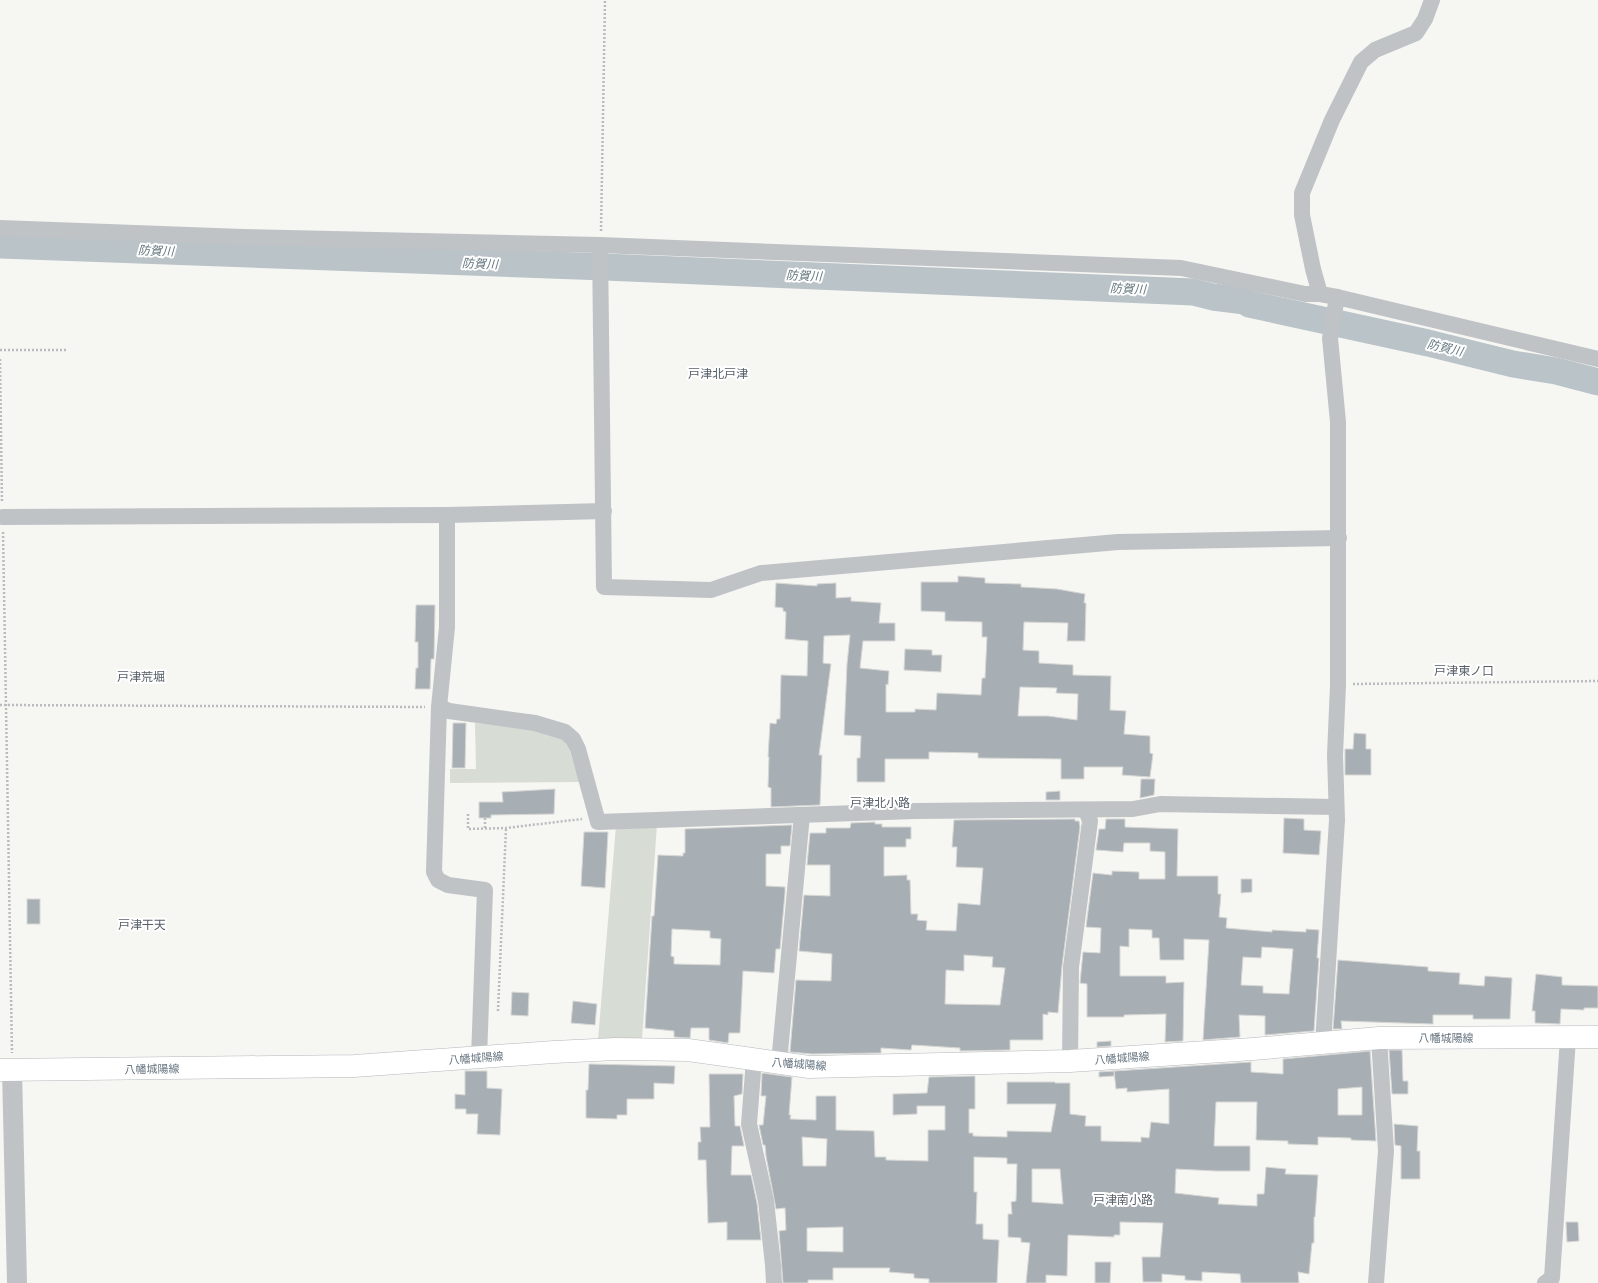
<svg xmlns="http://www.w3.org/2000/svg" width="1598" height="1283" font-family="'Archivo Narrow','Noto Sans JP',sans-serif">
  <rect width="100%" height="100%" fill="#f6f6f3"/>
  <g fill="#d7dcd4">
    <path d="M475,723l60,6 31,10 14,43 -130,1v-14h26z"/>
    <path d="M657,824l-15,215 -44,1 18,-214z"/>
  </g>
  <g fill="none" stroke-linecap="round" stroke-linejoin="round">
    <path stroke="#bac3c8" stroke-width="27" d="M0,245l605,22 588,25 20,5 32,4 4,3 179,39 85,21 43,7 42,11"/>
  </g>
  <g fill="#a8afb4" stroke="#d7d7d5" fill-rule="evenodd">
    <path d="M958,576l27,2v5l36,1v3l36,2 28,5 -1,9h2l-1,38h-18l1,-18 -44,-1 -1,28 16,1v12l34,2v10l38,1 -1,34 16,1 -2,23 26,2v17l3,1 -3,23 -28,-2 1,-8h-39v12h-23v-20l-83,-1v-5l-49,-1v7h-44v23h-28v-24h3l1,-22 -17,-1 3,-71 3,-29 -26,1 -1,27 8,1 -12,91h3l-2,50 -49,2v-19l-3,-1 1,-30h-1l2,-34 6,1 1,-5h3l1,-44 26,1 1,-35 -23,-2 1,-27 -3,-1v-3l-8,-1 1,-24 41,3v-2l19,-1v15l15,-1v4l30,2 -2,20h16v18h-32l-3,27 29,3 -1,14 -2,-1v28h29v-3l21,1 1,-17 44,2 1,-17h3l2,-41h-5v-15l-37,-1v-9l-24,-1v-29h37zM1020,687l37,1 -1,5 22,1 -1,26 -29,-4h-30z"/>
    <path d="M416,605h19l-1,54h-3l-1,30h-15l1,-21h2v-26h-3z"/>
    <path d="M905,649l27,1v5h10l-1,17 -37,-2z"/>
    <path d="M453,723h13l-1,45h-13z"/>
    <path d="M1354,733l12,1v15h5v26h-26v-26h8z"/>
    <path d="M1141,779h14l-1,16 -14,3z"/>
    <path d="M555,789l-1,25 -63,1v3h-12v-16h24l-1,-10z"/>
    <path d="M1060,791v9h-14v-8z"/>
    <path d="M1284,818l20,1v11l17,1 -2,24 -36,-2z"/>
    <path d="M1075,819v2h4l1,6 -18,139 -4,47 -10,-1v3l-5,-1v26h-33v10l-50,1v-3l-48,-3 -1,5 -30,-2v5l-69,1 -22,-2 6,-72 35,1 1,-27 -33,-3 5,-56 26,1v-31h-23l3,-32h16v-5h24l1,-5 24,-1v2h7v3h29v12h-5v8h-22v29l23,-1v5h3l1,34h7l-1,6 10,1 -1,9 30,1 2,-28 22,2 3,-37 -27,-1 1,-20h-5l2,-27zM964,955l29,2 -1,10 13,1 -5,37 -55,-1 1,-34 18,1z"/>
    <path d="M1106,819h19v8l53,2 -1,47h41v18h3l-2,23 8,1 -1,10 46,4v-2l34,2v-3l13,1 -2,28h2l-5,73 -49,4v-19l-26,-1 1,22 -37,3 6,-100 -25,-1v21h-24l-1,-22h-7v-8l-23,-1v18l-9,-1v30h46v7l18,-1 -1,59 -18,1 1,-28 -42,1v2h-37v-33l-7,-1 3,-31 17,1 1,-25 -15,-1 7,-54 19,2v-4l27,1v7h26v-27l-15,-1v-8h-26l-1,9 -27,-2 3,-21h6zM1262,947l31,2 -4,45 -26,-1v-7l-22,-1 2,-28 18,1z"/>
    <path d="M792,825l-2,21h-9v8h-15v32l19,1v6l-5,56h-4l-2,24 -31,-2 -3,62h-11l-1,10 -19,-3v-12h-18l-1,10 -16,-1v-6l-29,-3 7,-112h2l4,-61 25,1v-3h2v-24zM672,929l38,2v7l11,1 -1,26 -46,-1v-7l-3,-1z"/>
    <path d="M584,832h24l-3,56 -24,-2z"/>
    <path d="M1241,879h11v13l-11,1z"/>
    <rect x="27" y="899" width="13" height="25"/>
    <path d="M1338,960l90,7v4l32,2 -1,11 25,2 1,-10 27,2 -2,41h-37v-4h-40v9l-92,-3 1,8h-9z"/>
    <path d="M1536,974l26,3v8l36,1v22h-14v2l-23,-1 -1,15 -25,-1v-12h-3z"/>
    <path d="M512,992l17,1 -1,23 -17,-1z"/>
    <path d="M573,1001l24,3 -2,21 -24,-2z"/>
    <path d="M1111,1041v5l-14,1v-5z"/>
    <path d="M1389,1050h13l1,31h5v13h-16z"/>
    <path d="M1370,1051l6,90 -25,-1v-2l-33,-1v8l-30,-1v-3l-32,-1 1,-38h-41l-2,44h36v25h-34l-40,-2 -1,24 44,5 -1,6 39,2v-12h7l2,-27 20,2 -1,5 33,1 -3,42h-1v26h-2l-3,31 -11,-2 1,11h-58l-1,-9 -38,-2v9l-17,-1v-4l-23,-2v8h-19l-1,-25h18l3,-34 -43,-1v13h-6v2l-46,-2 -1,41 -21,-1v8h-20l4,-40 -9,-1v-4l-13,-1v-23h4l-1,-12 5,-1 1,-37h-10v-6l-33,-1v35h3l-1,32h7v15l16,1 -2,43h-68v-4l-15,-1v-4l-25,-2 1,-4h-57v12h-25v3h-25l-4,-52 7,-1 -1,-22 -9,1 -10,-53 -1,-11h-2l-4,-20h4l3,-29h-5l1,-23 30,4 -3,38h2l-1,4 26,1v-24h20v34l38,1 1,26h11v3l42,1v-31h17v-24h-28v8l-24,1v-21l34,-1 2,-16 46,-1v33h-6v24h4v3l34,1v-6l44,1 5,-28h-49v-22h48v1h15v31l16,2 -1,10h16v15l40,1v-5l8,1 2,-16 18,2v-35l-42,3v-4l-11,1 -2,-18 137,-9v10l32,2v-15zM1362,1087v28h-24v-26zM802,1137l25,2 -1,27h-23zM1032,1169h28l3,35 -31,-2zM843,1227v25l-36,-1v-23z"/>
    <path d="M589,1064l86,2 -1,18 -20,-1v16h-27v16h-10v4l-31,-1v-28h2z"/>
    <path d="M465,1071h22v17l15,1 -2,46 -23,-1 1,-20h-12v-5h-11v-15l10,1z"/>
    <path d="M1114,1071v5l-15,1v-5z"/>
    <path d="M709,1074h34l-1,20 -8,2 1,30h5l4,20h-12l-1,29h20l6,28 4,37h-34v-18l-19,1 -2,-63h-8v-18h3l-1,-15h10z"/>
    <path d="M1394,1124l24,2 -1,25h3v28h-19v-33l-6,-1z"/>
    <path d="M1566,1222h12l1,19 -12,1z"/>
    <path d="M1095,1262h16l-1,21h-15z"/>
  </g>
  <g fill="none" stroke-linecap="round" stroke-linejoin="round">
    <g stroke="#b4b8bc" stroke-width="23">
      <path id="secondary" d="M0,1070l354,-4 200,-14 62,-3 72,1 121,17 261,-6 183,-12 126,-11 219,-1"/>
    </g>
    <g stroke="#b9bcbe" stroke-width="2.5" stroke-dasharray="2 2" stroke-linecap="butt">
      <path d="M601,231l4,-231"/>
      <path d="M0,350h66"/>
      <path d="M0,359l2,144"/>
      <path d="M3,532l9,521"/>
      <path d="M1353,684l245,-3"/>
      <path d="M0,705l425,2"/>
      <path d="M468,814v15l38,-1 76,-9"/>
      <path d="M485,818v11"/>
      <path d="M498,1011l8,-183"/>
    </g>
    <g stroke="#bfc3c6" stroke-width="16">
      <path d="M0,228l243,9 357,8 581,23 124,26h15l17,3 261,62"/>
      <path d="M600,245l4,342 107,3 50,-17 357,-31 221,-4"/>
      <path d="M1320,294l-7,-25 -11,-54v-22l30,-73 29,-58 14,-12 41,-17 9,-14 7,-19"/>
      <path d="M447,515v112l-8,80 -5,165 4,8 10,5 37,5 -6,168"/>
      <path d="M3,517l444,-2 157,-4"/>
      <path d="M439,707l10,4 86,12 30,9 8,7 5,10 20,73 317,-11 218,-2 27,-5 176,3"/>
      <path d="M1323,1044l14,-224 -2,-65 3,-70v-263l-8,-84 7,-41"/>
      <path d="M754,1059l-5,65 17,77 7,64 1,18"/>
      <path d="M1070,1061l1,-94 19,-146 -4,-11"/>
      <path d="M779,1063l23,-248"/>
      <path d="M1376,1283l10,-132 -7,-113"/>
      <path d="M1545,1283l7,-5 16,-240"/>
    </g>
    <path stroke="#bfc3c6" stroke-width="20" d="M12,1070l5,213"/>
    <use href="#secondary" stroke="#fff" stroke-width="22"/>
  </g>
  <g text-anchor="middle" stroke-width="4" stroke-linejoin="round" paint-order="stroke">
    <g font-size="11" fill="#677581" stroke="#fff">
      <text x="1446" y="1042">八幡城陽線</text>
      <text transform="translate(476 1058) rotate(-4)" y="4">八幡城陽線</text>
      <text transform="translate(1122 1058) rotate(-4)" y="4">八幡城陽線</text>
      <text transform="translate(799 1064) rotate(4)" y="4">八幡城陽線</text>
      <text transform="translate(152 1069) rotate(-1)" y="4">八幡城陽線</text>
    </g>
    <g font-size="12" font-style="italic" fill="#63767e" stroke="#fff">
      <text transform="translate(156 251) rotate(2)" y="4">防賀川</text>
      <text transform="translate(480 264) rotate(2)" y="4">防賀川</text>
      <text transform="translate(804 276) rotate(2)" y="4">防賀川</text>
      <text transform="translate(1128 289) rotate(2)" y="4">防賀川</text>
      <text transform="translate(1445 348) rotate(13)" y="4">防賀川</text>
    </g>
    <g font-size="12" fill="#555e67" stroke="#fff">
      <text x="718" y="378">戸津北戸津</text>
      <text x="1464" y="675">戸津東ノ口</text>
      <text x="141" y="681">戸津荒堀</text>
      <text x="880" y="807">戸津北小路</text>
      <text x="142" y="929">戸津干天</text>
      <text x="1123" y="1204">戸津南小路</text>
    </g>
  </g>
</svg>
